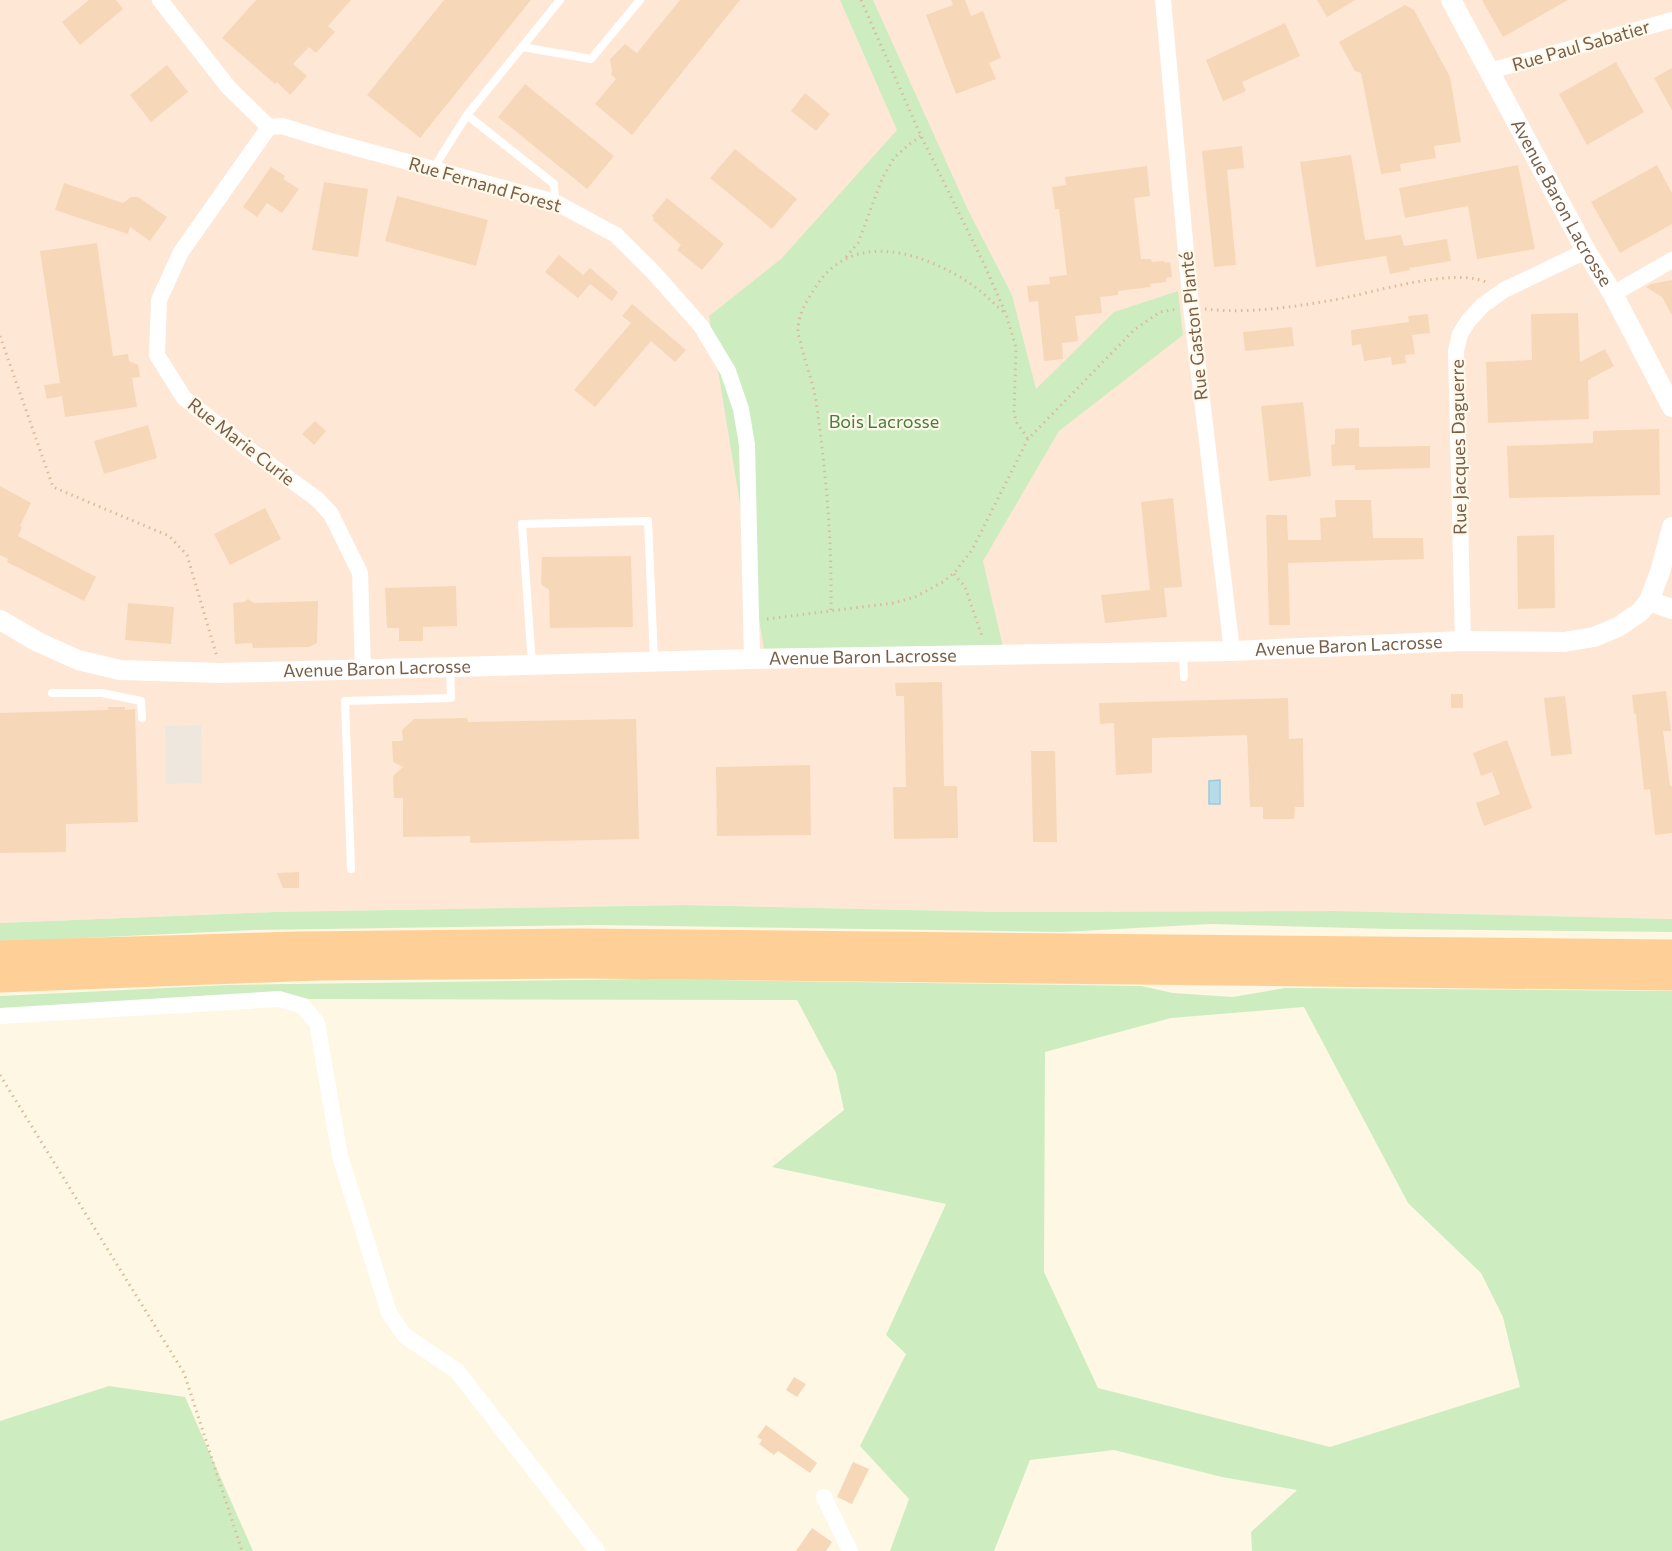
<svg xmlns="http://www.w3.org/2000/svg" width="1672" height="1551" font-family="Commissioner,sans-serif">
  <rect width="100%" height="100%" fill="#fef7e3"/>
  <path fill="#ffe7d6" d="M0,0h1672v919l-335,-8 -337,1 -314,-7 -411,7 -275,11z"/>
  <path fill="#ede7de" d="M201,725l1,58 -36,1 -1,-58z"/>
  <g fill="#cdedc0" fill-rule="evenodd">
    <path d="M840,0h33l95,210 44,85 24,94 78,-77 64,-21 5,44 -124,96 -76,130 20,86 -239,2 -55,-333 72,-57 116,-129z"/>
    <path d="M686,905l314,7 337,-1 335,8v13l-282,-3 -179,-5 -149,8 -464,-7 -345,5 -253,12v-19l275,-11z"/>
    <path d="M642,979l499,7 32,7 60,4 52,-9 387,3v560h-420l-1,-19 46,-42 -75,-13 -108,-27 -84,10 -36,91h-104l19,-52 -49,-53 46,-92 -20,-19 60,-131 -174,-37 72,-57 -8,-37 -39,-73 -487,-1 -51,-5 -259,15v-13l228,-11zM1304,1007l104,196 73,70 22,44 17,70 -190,60 -232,-59 -54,-116 1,-220 126,-34z"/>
    <path d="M109,1386l76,11 68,154h-253v-130z"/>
  </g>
  <path fill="#b6dce9" stroke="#9bcadc" stroke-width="1.5" d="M1220,780v24h-11v-23z"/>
  <g fill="#f6d8b8">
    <path d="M89,0h27l7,9 -43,36 -18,-23z"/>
    <path d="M256,0h95l-23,26 7,6 -19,21 -7,-6 -16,17 14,12 -17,19 -13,-13 -2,2 -53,-46z"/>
    <path d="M444,0h87l-111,138 -53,-43z"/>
    <path d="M680,0h60l-108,135 -37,-31 21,-25 -5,-5 1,-2 -2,-13 15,-15 12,9z"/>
    <path d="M951,0h14l6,16 12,-5 18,47 -12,5 7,16 -40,15 -30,-79 27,-10z"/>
    <path d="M1317,0h38l-28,17z"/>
    <path d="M1482,0h86l-65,37z"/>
    <path d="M1405,5l9,5 36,67 11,65 -27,4 2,12 -36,6 1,7 -20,3 -20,-101 -6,-2 -16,-29z"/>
    <path d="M1285,23l15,33 -58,26 4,9 -23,10 -17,-41z"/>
    <path d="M1616,62l28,50 -57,33 -28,-51z"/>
    <path d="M167,65l21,27 -37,30 -21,-27z"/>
    <path d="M1672,68v42l-18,-32z"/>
    <path d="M525,84l89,72 -27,33 -89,-72z"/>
    <path d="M805,93l25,21 -14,17 -25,-20z"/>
    <path d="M1242,146l2,22 -17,2 9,95 -22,2 -12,-116z"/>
    <path d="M735,149l62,50 -25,30 -62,-51z"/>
    <path d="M1351,155l14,85 36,-5 3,11 43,-7 4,22 -42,7 1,2 -20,4 -4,-18 -70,11 -16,-105z"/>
    <path d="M1518,165l17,84 -58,10 -9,-53 -63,12 -6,-30z"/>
    <path d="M1657,165l15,28v31l-52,29 -29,-51z"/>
    <path d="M1147,166l3,30 -16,2 7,61h10l1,3 12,-1 1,2 5,-1 2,15 -6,1v4l-16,2 1,3 -33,4v4l-18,2 2,16 -27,3 3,25 -16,2 1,16 -19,2 -6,-60 -9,1 -2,-16 23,-2 -1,-7 18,-2 -8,-66h-4l-3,-22 14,-2 -1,-8z"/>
    <path d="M271,167l14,9 -2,3 16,10 -17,24 -15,-10 -10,14 -14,-10z"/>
    <path d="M324,182l44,7 -10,68 -46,-7z"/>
    <path d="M64,183l59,20 8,-6h7l29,20 -17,24 -20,-14 -2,7 -73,-24z"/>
    <path d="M397,196l91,24 -12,46 -91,-25z"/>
    <path d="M667,198l57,46 -22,26 -25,-20 4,-5 -28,-25 1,-2 -2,-2z"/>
    <path d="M97,243l16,113 15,-2 1,7 9,4 2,12 -8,1 5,29 -72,10 -3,-21 -15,3 -3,-14 16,-2 -20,-132z"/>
    <path d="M559,255l24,20 7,-7 28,24 -6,9 -22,-17 -12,14 -33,-26z"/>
    <path d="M1672,280v35l-10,-18 -16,-10 5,-3z"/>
    <path d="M632,304l54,46 -11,12 -24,-21 -56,66 -21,-17 57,-67 -9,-7z"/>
    <path d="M1578,313l2,49 25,-13 9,17 -26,14 1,39 -101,4 -2,-61 46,-2 -1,-46z"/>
    <path d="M1428,314l2,19 -18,2 3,19 -10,1 1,8 -14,2 -1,-8 -27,4 -3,-17 -9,2 -1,-16 58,-8 -1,-6z"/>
    <path d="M1292,327l2,19 -49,5 -2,-19z"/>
    <path d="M1303,402l8,74 -42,5 -8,-75z"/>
    <path d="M315,421l11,10 -12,14 -12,-11z"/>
    <path d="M148,425l9,33 -53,16 -10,-33z"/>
    <path d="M1359,428v19l71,-1v22l-75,2v-5l-23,1 -1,-21 4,-1v-15z"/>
    <path d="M1659,429l1,66 -151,3 -2,-52 86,-3v-12z"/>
    <path d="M0,486l31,17 -11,23 2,1 -4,9 78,41 -12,24 -77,-39 1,-3 -8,-4z"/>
    <path d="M1173,498l9,89 -18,1 3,29 -62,6 -4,-28 49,-5 -9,-88z"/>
    <path d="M1335,500h36l2,38h50l1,21 -136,4 2,62h-21l-3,-110h21l1,25h33l-1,-22 16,-1z"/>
    <path d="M265,508l16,31 -51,26 -16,-31z"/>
    <path d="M1554,535l1,73 -37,1 -1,-73z"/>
    <path d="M631,556l2,71 -83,1 -1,-38 -8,-6 1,-27z"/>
    <path d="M456,586l1,40 -34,1v14h-24v-13h-12l-2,-40z"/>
    <path d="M248,599l6,4 64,-2 -1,42 -8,4 -56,1 -1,-5 -17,1 -2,-41 11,-1z"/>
    <path d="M128,603l46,4 -3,37 -46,-4z"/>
    <path d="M942,682l2,104h13l1,52 -64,1 -1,-52h13l-2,-91h-8l-1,-13z"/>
    <path d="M1666,691l5,40h-8l7,55h2v47l-17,2 -5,-46 -6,1 -8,-76h-2l-2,-19z"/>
    <rect x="1451" y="694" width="12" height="14"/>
    <path d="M1565,696l7,58 -21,2 -7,-58z"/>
    <path d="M1288,698l1,41 14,-1 1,69h-9l-1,12h-31v-12h-13l-3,-72 -95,3v35l-36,2 -2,-52 -14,1 -1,-21z"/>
    <path d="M108,707h17v3l10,-1 3,113 -72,2v28l-66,1v-140l108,-3z"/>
    <path d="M467,718l1,4 168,-3 3,120 -169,4v-7l-67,1v-39h-9l-1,-22 10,-9 -10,-5 -1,-21h11l-1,-11 12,-11z"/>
    <path d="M1507,740l25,68 -48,18 -8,-23 24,-9 -8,-22 -11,4 -8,-23z"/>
    <path d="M1031,751h24l2,91h-24z"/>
    <path d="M810,765l1,70 -94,1 -1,-69z"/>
    <path d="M299,872v16h-16l-6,-15z"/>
    <path d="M794,1377l12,7 -9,13 -11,-7z"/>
    <path d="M766,1425l51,38 -7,10 -32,-22 -4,4 -15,-11 3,-4 -5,-3z"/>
    <path d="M853,1462l16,7 -17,35 -15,-7z"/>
    <path d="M812,1528l20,14 -6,9h-30z"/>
  </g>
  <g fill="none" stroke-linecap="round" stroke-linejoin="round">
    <g stroke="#dbbb9b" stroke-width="3" stroke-dasharray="1.5 4.5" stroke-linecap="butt">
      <path d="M861,0l60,136 63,128 22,50 10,34 -2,65 3,10 11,16"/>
      <path d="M846,257l12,-14 24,-64 12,-21 13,-12 14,-10"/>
      <path d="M1205,309c43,5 87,-2 129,-9 39,-7 120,-34 154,-17"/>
      <path d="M0,336l53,151 116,49 18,19 30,102"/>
      <path d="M954,574l11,13 18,52"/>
      <path d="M831,610c1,-70 -5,-139 -15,-209 -3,-19 -11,-38 -15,-57 -1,-4 -3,-9 -3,-13 0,-18 10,-32 19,-46 37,-56 108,-32 154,-1 12,8 23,20 35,30"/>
      <path d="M767,619l127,-16 21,-6 28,-15 12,-10 17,-22 56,-111 106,-109 26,-18 18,-3"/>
      <path d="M0,1075l184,298 58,178"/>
    </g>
    <g stroke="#fff" stroke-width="8">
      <path d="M522,47l69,12 49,-59"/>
      <path d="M467,115l87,69 1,18"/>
      <path d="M433,169l34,-54 93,-115"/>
      <path d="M1183,652l1,25"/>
      <path d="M532,664l-10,-140 126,-3 6,139"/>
      <path d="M52,693h50l39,8 1,17"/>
      <path d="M351,869l-6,-168 106,-3 -1,-31"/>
    </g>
    <g stroke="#fff" stroke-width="16">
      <path d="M160,0l69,88 40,39 13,-1 45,14 228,62 61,33 39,39 46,52 27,45 13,38 6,36 5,214"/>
      <path d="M1163,0l28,307 41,344"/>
      <path d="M1490,71l182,-51"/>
      <path d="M269,127l-88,125 -22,48 -2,55 27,43 63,50 70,51 14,15 29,59 3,96"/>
      <path d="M1613,294l59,-34"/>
      <path d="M1463,641l-7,-290 4,-17 9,-14 14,-15 21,-15 82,-39"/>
      <path d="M0,1016l279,-17 24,7 14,17 23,133 49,157 16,23 52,35 140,180"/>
      <path d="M824,1497l26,54"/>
    </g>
    <g stroke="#fff" stroke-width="20">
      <path id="s1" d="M1451,0l135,251 27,43 59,113"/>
      <path d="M1649,601l23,8"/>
      <path id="s2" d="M0,620l38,22 40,18 42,10 101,3 531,-14 480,-8 231,-10 101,1 30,-5 24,-10 22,-15 9,-11 11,-29 12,-45"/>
    </g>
    <g stroke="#fed097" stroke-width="27">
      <path d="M0,954l299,-9 282,-3 1091,11"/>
      <path d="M0,979l317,-12 271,-2 1084,12"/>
    </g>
  </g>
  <g text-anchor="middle" stroke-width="4.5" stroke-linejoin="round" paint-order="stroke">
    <g font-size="18" fill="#785e47" stroke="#fff9eb">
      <text transform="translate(1581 46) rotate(-16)" y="6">Rue Paul Sabatier</text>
      <text transform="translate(485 185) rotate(16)" y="6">Rue Fernand Forest</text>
      <text dy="6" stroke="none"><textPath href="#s1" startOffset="231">Avenue Baron Lacrosse</textPath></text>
      <text transform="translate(1194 326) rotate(-96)" y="6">Rue Gaston Planté</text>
      <text transform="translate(241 442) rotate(38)" y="6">Rue Marie Curie</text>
      <text transform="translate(1459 447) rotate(-91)" y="6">Rue Jacques Daguerre</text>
      <text dy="6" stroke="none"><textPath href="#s2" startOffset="1360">Avenue Baron Lacrosse</textPath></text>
      <text dy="6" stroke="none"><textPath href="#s2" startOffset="874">Avenue Baron Lacrosse</textPath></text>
      <text dy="6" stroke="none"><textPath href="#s2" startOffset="388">Avenue Baron Lacrosse</textPath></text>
    </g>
    <g font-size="18" fill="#497f3d" stroke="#fff9eb">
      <text x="884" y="428">Bois Lacrosse</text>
    </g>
  </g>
</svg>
